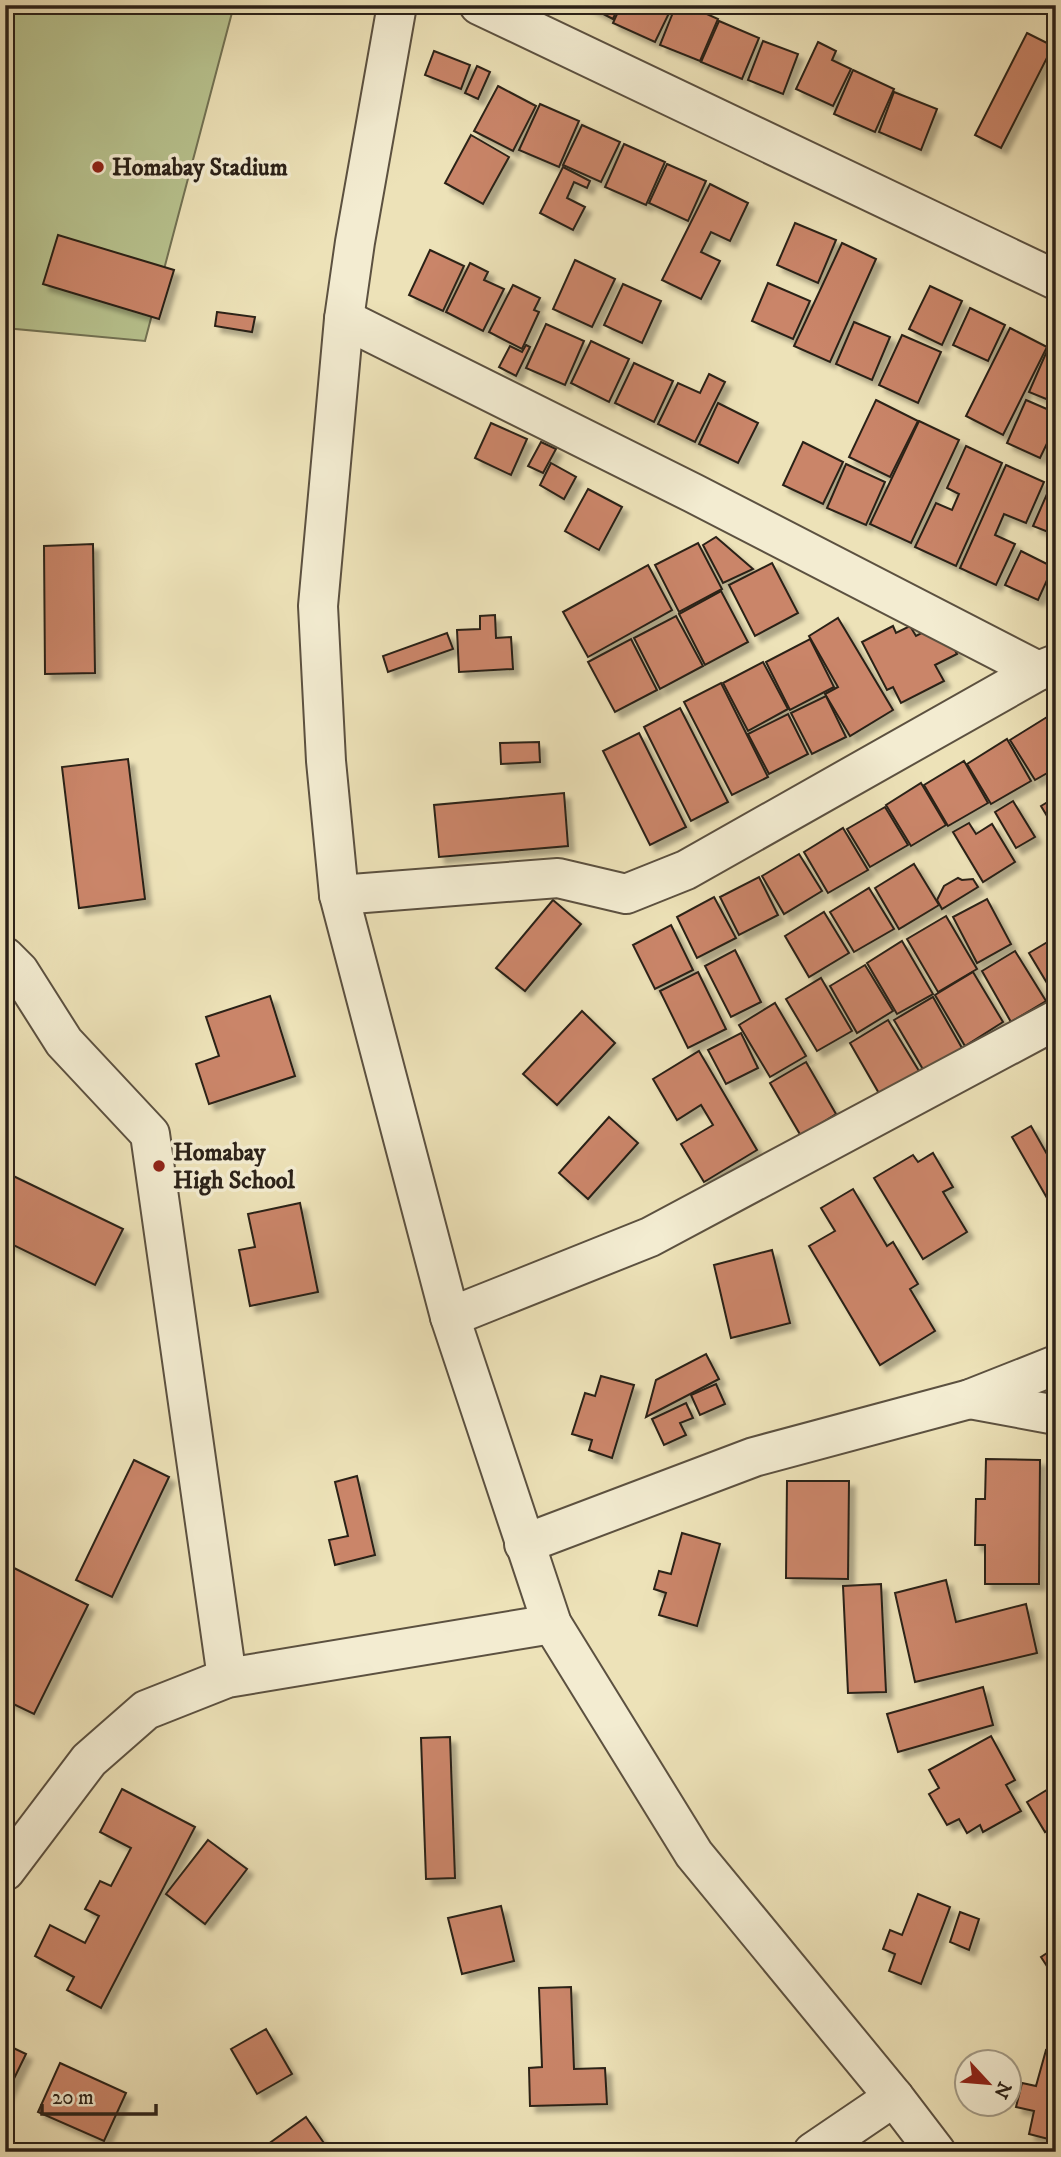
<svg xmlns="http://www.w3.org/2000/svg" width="1061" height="2157" font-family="'IM FELL DW Pica',serif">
  <defs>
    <filter id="shadow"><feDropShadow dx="6" dy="6" stdDeviation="2" flood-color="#0004"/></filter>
  </defs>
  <rect width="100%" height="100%" fill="#ede2b8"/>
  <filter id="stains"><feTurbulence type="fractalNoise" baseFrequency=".00286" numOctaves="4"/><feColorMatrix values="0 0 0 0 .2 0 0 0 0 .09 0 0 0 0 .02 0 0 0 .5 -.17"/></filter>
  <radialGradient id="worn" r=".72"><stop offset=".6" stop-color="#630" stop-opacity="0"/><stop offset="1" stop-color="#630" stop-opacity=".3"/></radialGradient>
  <path fill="#b8c38f" stroke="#727254" stroke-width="2" d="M5,5h229l-89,336 -140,-13z"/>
  <g fill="#ca8569" stroke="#2b2118" stroke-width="2" filter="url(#shadow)">
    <path d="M586,5h33l-6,14z"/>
    <path d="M621,5h52l-18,37 -42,-19z"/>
    <path d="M676,5h11l31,14 -18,42 -40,-16z"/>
    <path d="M719,21l40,17 -17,41 -41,-17z"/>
    <path d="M1027,33l26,13 -52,102 -26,-13z"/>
    <path d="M763,41l35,13 -15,40 -35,-14z"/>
    <path d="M818,42l18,9 -4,9 19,9 -18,37 -37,-17z"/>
    <path d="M434,51l36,14 -9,24 -36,-14z"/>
    <path d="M477,66l13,6 -12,27 -13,-6z"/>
    <path d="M853,70l41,19 -19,43 -41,-18z"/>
    <path d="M498,86l38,20 -23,45 -39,-20z"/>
    <path d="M894,92l43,17 -16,41 -42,-18z"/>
    <path d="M540,104l39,17 -20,46 -40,-17z"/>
    <path d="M582,125l38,17 -19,40 -38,-17z"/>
    <path d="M471,135l38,22 -26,47 -38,-21z"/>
    <path d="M624,144l41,18 -19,43 -41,-18z"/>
    <path d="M667,164l39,17 -18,40 -39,-18z"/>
    <path d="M563,167l27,14 -3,7 -13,-6 -7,16 18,9 -12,23 -33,-17z"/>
    <path d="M710,184l38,19 -18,38 -19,-9 -10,20 19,9 -19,38 -39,-19z"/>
    <path d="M795,223l41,17 -18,43 -41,-18z"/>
    <path d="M58,235l116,35 -15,49 -116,-35z"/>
    <path d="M842,243l34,16 -46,103 -36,-16z"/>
    <path d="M430,250l34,16 -21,45 -34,-16z"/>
    <path d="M575,260l40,19 -23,48 -39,-18z"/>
    <path d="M470,263l18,9 -4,8 20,9 -21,42 -37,-19z"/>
    <path d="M768,283l42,18 -17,38 -41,-18z"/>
    <path d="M623,284l38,17 -19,42 -38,-18z"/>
    <path d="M513,285l27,13 -6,12 5,2 -17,37 -33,-17z"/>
    <path d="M930,286l32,15 -20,44 -33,-16z"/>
    <path d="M970,308l35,17 -17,36 -35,-16z"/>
    <path d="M217,312l38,5 -3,15 -37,-6z"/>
    <path d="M854,322l36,15 -18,43 -36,-16z"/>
    <path d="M546,324l38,17 -19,44 -39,-17z"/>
    <path d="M1010,328l37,19 -44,88 -37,-19z"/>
    <path d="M902,335l39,17 -23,51 -39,-18z"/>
    <path d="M591,341l38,18 -20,43 -38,-19z"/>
    <path d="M1050,344l6,3v56l-27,-11z"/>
    <path d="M526,345l4,2 -14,29 -17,-9 11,-21 12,6z"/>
    <path d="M634,363l39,18 -19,41 -39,-19z"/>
    <path d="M709,374l16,8 -30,60 -37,-18 20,-41 22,10z"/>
    <path d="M876,400l42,21 -28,56 -41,-20z"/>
    <path d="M1026,400l30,13v24l-5,-2 -11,23 -33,-15z"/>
    <path d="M718,403l40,20 -20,40 -39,-19z"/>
    <path d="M919,421l40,19 -48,103 -41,-19z"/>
    <path d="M491,423l36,16 -16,36 -36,-17z"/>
    <path d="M541,442l15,7 -13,24 -15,-7z"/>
    <path d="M803,442l40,20 -20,42 -40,-19z"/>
    <path d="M966,446l36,17 -46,103 -41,-19 21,-44 16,7 7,-16 -12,-6z"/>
    <path d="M551,463l25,14 -12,22 -24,-14z"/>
    <path d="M846,464l39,18 -19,43 -39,-17z"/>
    <path d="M1006,465l38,17 -18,41 -22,-9 -9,21 20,9 -19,41 -36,-17z"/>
    <path d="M1050,487l6,3v45l-23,-9z"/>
    <path d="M588,489l34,18 -23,43 -34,-19z"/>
    <path d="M716,537l37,32 -30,14 -20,-38z"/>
    <path d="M698,543l24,46 -43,23 -24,-47z"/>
    <path d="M93,544l2,129 -50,1 -1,-128z"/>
    <path d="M1021,551l32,16 -15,33 -33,-15z"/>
    <path d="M772,563l26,50 -43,23 -26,-51z"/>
    <path d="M648,565l24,45 -84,47 -25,-45z"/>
    <path d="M721,591l27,51 -43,23 -26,-51z"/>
    <path d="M495,615l1,23 15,-1 2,32 -54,3 -2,-42 23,-1v-13z"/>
    <path d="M676,616l27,50 -43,23 -26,-51z"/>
    <path d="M838,618l55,92 -43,26 -25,-42 13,-7 -29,-51z"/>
    <path d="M941,623l16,31 -22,11 9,16 -43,22 -8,-16 -6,3 -25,-48 31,-16 3,7 14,-7 6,10z"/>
    <path d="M447,633l6,16 -65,23 -5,-16z"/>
    <path d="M631,639l26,51 -42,22 -27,-50z"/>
    <path d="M810,639l24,48 -44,23 -24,-48z"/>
    <path d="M763,662l25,47 -40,22 -25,-48z"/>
    <path d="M721,683l47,94 -36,18 -48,-93z"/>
    <path d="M826,696l20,41 -34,17 -21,-41z"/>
    <path d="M680,708l48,94 -37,19 -47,-94z"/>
    <path d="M788,714l20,40 -39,20 -21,-40z"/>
    <path d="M1047,717l9,14v37l-21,12 -25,-40z"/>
    <path d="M639,733l47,94 -36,18 -47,-94z"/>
    <path d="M1007,739l24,42 -40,23 -24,-40z"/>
    <path d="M539,742l1,20 -39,2 -1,-21z"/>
    <path d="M128,759l17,140 -66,9 -17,-141z"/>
    <path d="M964,761l24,42 -40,23 -24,-41z"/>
    <path d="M921,783l25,42 -35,21 -25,-41z"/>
    <path d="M564,793l4,53 -129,11 -5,-52z"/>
    <path d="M1056,797v34l-15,-25z"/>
    <path d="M1013,801l22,36 -19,11 -21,-36z"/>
    <path d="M885,807l23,38 -38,22 -23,-38z"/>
    <path d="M969,823l7,11 16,-10 23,38 -32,20 -30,-50z"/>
    <path d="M843,828l25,42 -40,23 -24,-41z"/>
    <path d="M799,854l23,37 -38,23 -22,-38z"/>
    <path d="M914,864l25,41 -40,24 -24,-41z"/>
    <path d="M759,877l19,38 -39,20 -19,-38z"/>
    <path d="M958,878l4,2 11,-1 5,8 -36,22 -5,-9 7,-14z"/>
    <path d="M869,888l25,41 -40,23 -24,-40z"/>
    <path d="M714,897l22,41 -39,20 -20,-41z"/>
    <path d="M987,899l24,45 -34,19 -24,-46z"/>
    <path d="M553,900l28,24 -56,67 -29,-23z"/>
    <path d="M824,912l25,41 -40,24 -24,-41z"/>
    <path d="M946,916l31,53 -39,23 -31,-53z"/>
    <path d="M671,925l22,45 -38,19 -22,-44z"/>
    <path d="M1056,937v54l-3,2 -24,-40z"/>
    <path d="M902,941l31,53 -36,20 -30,-51z"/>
    <path d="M735,950l26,52 -30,15 -26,-51z"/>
    <path d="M1015,951l31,50 -35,21 -29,-51z"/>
    <path d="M865,965l28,46 -36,22 -27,-47z"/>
    <path d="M698,972l28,57 -38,19 -28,-57z"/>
    <path d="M973,972l30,50 -38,24 -30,-51z"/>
    <path d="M821,978l31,53 -35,20 -31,-52z"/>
    <path d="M270,996l25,80 -86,28 -13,-40 23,-8 -13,-39z"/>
    <path d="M933,997l29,51 -38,23 -30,-51z"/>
    <path d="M775,1003l31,53 -36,21 -31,-52z"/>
    <path d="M582,1011l33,32 -58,62 -34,-31z"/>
    <path d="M888,1020l31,51 -39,24 -30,-52z"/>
    <path d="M741,1033l17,35 -32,16 -18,-34z"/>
    <path d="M699,1051l58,99 -53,32 -23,-38 32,-19 -12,-20 -24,15 -24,-41z"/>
    <path d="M806,1062l30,52 -35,22 -31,-53z"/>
    <path d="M609,1117l29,26 -50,56 -29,-26z"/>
    <path d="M1031,1126l25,44 -1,42 -43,-75z"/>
    <path d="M933,1153l20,34 -10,5 24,40 -44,27 -49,-81 39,-23 5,7z"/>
    <path d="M5,1172l118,57 -28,56 -90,-44z"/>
    <path d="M853,1189l34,57 6,-4 25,42 -8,5 25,42 -55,34 -71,-119 26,-15 -14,-23z"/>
    <path d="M300,1203l18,89 -68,14 -11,-56 16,-3 -7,-33z"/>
    <path d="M772,1250l18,73 -59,15 -17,-73z"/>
    <path d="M706,1354l13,25 -73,38 10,-37z"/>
    <path d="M601,1376l33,9 -22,73 -23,-8 3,-10 -20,-6 13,-41 10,3z"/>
    <path d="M716,1384l9,20 -25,11 -9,-20z"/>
    <path d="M686,1403l7,15 -13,5 6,12 -22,10 -12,-26z"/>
    <path d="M986,1459l54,1 -1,124h-54v-39h-10l1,-46h9z"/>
    <path d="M134,1460l35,17 -57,120 -36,-17z"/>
    <path d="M357,1476l18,79 -40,10 -6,-25 19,-4 -13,-54z"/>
    <path d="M787,1481h62l-1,98 -62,-1z"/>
    <path d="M682,1533l38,11 -23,82 -38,-11 7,-22 -12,-4 5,-18 12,3z"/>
    <path d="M12,1567l76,38 -54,109 -29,-14v-120z"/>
    <path d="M946,1580l10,42 70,-18 11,49 -122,29 -20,-89z"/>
    <path d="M881,1584l5,108 -38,1 -5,-107z"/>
    <path d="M983,1687l10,38 -95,27 -11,-38z"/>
    <path d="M991,1736l24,44 -9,5 15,26 -38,21 -3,-7 -13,8 -8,-14 -12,6 -18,-31 10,-6 -10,-18z"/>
    <path d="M450,1737l5,141 -29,1 -5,-141z"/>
    <path d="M1055,1785l1,40 -11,7 -18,-30z"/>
    <path d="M122,1789l73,38 -94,181 -34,-18 7,-13 -39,-21 15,-31 35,18 14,-27 -14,-7 15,-28 11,5 20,-38 -31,-16z"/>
    <path d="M208,1840l39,29 -42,55 -39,-30z"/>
    <path d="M918,1894l32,13 -29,77 -32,-13 6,-17 -12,-5 7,-19 12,5z"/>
    <path d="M501,1906l13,55 -52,13 -14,-56z"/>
    <path d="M960,1912l19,7 -10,31 -19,-8z"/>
    <path d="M1056,1947v33l-15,-23z"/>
    <path d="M571,1987l3,82 31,-1 2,36 -77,2 -1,-38 13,-1 -3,-79z"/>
    <path d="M266,2029l26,45 -35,20 -26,-45z"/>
    <path d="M5,2044l21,10 -21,43z"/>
    <path d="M1046,2050l10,3v88l-27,-7 5,-23 -18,-4 6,-24 14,3z"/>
    <path d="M60,2063l66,30 -22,48 -66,-29z"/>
    <path d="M306,2117l22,32 -4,3h-67z"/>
  </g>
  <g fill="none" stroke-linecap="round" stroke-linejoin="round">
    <g stroke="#5c5140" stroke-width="42">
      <g id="minor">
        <path d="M397,5l-42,237 -11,77 -26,287 8,155 13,134 111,422 102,307 142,230 200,243 42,55"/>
        <path d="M479,5l577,275"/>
        <path d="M344,319l349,174 345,178"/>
        <path d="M339,895l219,-17 68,16 60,-24 352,-199 18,-7"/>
        <path d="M5,957l14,14 45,71 86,92 77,544"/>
        <path d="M450,1317l200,-80 406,-217"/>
        <path d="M970,1399l86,16"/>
        <path d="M524,1544l230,-87 216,-58 86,-34"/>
        <path d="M5,1871l84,-111 57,-50 81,-32 325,-54"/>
        <path d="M813,2152l81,-55"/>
      </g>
    </g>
    <use href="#minor" stroke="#f3ecd1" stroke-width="38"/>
  </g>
  <g fill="#8f2418" stroke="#f3ecd1" stroke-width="2.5">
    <circle cx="98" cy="167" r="7"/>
    <circle cx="159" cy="1166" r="7"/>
  </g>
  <g text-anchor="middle" stroke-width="7" stroke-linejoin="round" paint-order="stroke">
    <g font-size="24" font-weight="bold" fill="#2b2118" stroke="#f3ecd1" text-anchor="start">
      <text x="112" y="175">Homabay Stadium</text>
      <text x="173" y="1160">Homabay<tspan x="173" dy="28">High School</tspan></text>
    </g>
  </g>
  <rect width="1061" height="2157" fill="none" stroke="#ede2b8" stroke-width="28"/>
  <rect x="7" y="7" width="1047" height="2143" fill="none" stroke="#2b2118" stroke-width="3.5"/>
  <rect x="14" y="14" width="1033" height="2129" fill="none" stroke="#2b2118" stroke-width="2"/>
  <g transform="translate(988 2083) rotate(116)"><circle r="33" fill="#f3ecd1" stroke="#a39b87" stroke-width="2"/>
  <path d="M0-5L12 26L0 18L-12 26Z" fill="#8f2418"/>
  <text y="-10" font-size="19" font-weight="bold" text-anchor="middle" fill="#2b2118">N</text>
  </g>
  <path d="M42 2104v10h114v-10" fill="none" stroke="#2b2118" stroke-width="3.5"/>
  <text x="52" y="2104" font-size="21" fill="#2b2118" stroke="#f3ecd1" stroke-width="5" paint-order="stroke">20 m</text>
  <rect width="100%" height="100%" filter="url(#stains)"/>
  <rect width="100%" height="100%" fill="url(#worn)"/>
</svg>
